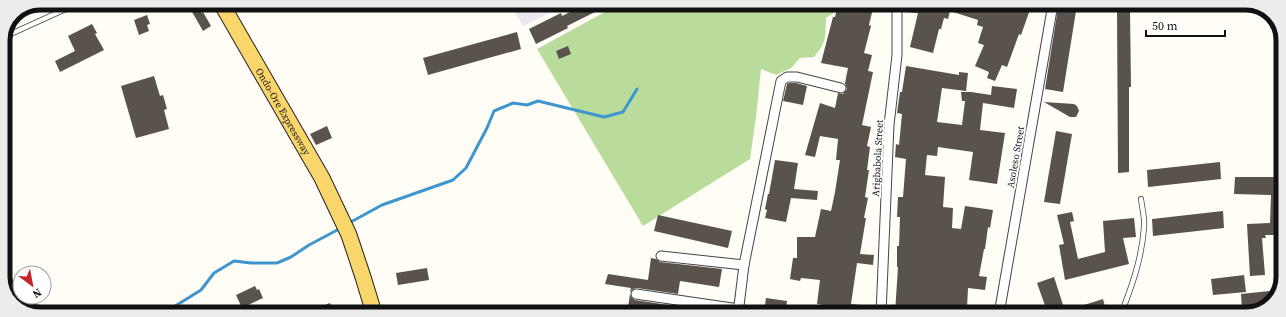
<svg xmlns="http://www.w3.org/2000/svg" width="1286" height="317" font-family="'Source Serif 4',serif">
  <rect width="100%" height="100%" fill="#fffdf5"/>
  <path fill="#eee6ef" d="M509,3h61l-47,23z"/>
  <path fill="#b9dc9c" d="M613,3h224l-2,9 -9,6c-1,20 1,24 -12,39l-14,1 -9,10 -15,7 -15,-6 -5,48 -6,42 -107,67 -106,-177 77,-42z"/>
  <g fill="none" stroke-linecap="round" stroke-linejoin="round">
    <g stroke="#3f96cf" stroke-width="3">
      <path d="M349,223l33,-18 71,-25 13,-12 21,-40 7,-17 19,-8 14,2 11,-4 66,16 19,-5 14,-23"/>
      <path d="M164,313l37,-23 13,-17 20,-12 17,2h26l14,-6 18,-12 32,-17"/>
    </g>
  </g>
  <g fill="#5a524d">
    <path d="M187,3h8l7,10 1,-1 8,14 -8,5z"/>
    <path d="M588,3h25l-46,23 1,2 -32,16 -7,-15 32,-16 1,3z"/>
    <path d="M838,4h36l-5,21 2,1 -7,27 8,2 -4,16 5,1 -11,53 9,2 -4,19 3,1 -3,23h2l-4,27 3,1 -4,20h2l-6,36 14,1 -1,10 -16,-2 -6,41 19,2v8h-34l1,-7 -20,-3 3,-24 -19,-2 -1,3 -10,-2 3,-21h4v-21h18l6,-28 10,2 4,-19 5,-32h-4l2,-21 -18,-3 -5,21 -10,-2 15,-52 15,5 3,-15 5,1 4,-5 -2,-6 3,-15 -27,-5 12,-46h2z"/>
    <path d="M906,4h71l21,7 2,-7h32l-11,31 -2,-1 -12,33 -5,-2 -7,16 -8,-3 2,-6 -14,-6 9,-21 -6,-2 5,-16 -6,-2 1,-5 -28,-9 -2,8 -4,-1 -3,11h-2l-6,24 -23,-6 8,-34 -13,-1z"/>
    <path d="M1058,8l18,3 -13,81 -18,-3z"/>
    <path d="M1130,10l1,77h-2v85l-11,1 -1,-162z"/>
    <path d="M147,15l3,9 -3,1 2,6 -10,4 -5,-15z"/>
    <path d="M92,24l5,9 -2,1 9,16 -44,22 -5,-11 20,-10 -7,-15z"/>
    <path d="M517,32l4,17 -93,26 -5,-17z"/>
    <path d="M568,46l3,8 -12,5 -3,-8z"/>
    <path d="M906,66l53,9v-3l9,1 -2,18 -24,-3 -5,34 25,3 3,-24h-3l-1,-9h10l20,3 1,-9 25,3 -3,19 -31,-5 -3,27 25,3 -8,51 -28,-4 4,-28 -35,-5 -1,9 -10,-1 -2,20 20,2 -2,30 10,1 -1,20 9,1 4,-23 28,4 -3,18 -2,-1 -3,22h-1l-5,27 8,1 -2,13 -17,-2 -1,20h-17v3l-12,-2v5l-43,-1 3,-46h-1v-21h2l1,-29h-3l1,-20h5l3,-38 -11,-2 1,-13 3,1 3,-31 -5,-1 3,-21h2z"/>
    <path d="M154,76l6,20 3,-1 4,14 -3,1 5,19 -33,9 -15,-52z"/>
    <path d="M789,83h7l11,3 -4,19 -20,-4 4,-17z"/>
    <path d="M1044,102l30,2 3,2 2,5 -3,6h-6z"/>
    <path d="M327,126l5,12 -16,7 -6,-11z"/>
    <path d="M1056,131l16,3 -12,70 -16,-2z"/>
    <path d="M775,160l23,3 -4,26 24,2 -1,9 -26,-2 -5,24 -21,-4 2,-8 -2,-1 3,-15h1z"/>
    <path d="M1220,162l1,17 -73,8 -1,-17z"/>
    <path d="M1235,177h47v58h-17l1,3h-4l3,37 -15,1 -3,-52 23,-1 1,-28 -37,-1z"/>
    <path d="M1223,211l1,17 -71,8 -1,-17z"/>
    <path d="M1072,212l2,9 -4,1 8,37 27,-7 -2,-31 31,-3 2,19 -13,1 6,26 -64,16 -6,-35 5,-1 -7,-29z"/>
    <path d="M658,215l74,16 -4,17 -74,-17z"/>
    <path d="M651,258l5,1 4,3 62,7 -3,18 -39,-6 -2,13 -41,-6 -4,1 -3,3 1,-4 -26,-4 3,-10 40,6z"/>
    <path d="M427,268l2,12 -31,5 -2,-12z"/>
    <path d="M1244,275l2,17 -33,3 -2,-16z"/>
    <path d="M1054,277l11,34 38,-12 4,15h-59l-11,-31z"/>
    <path d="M255,286l2,4 2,-1 4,9 -21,10 -6,-13z"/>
    <path d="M1279,290l-10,16 -8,3 -19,2 -1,-17z"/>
    <path d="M630,294l2,4 3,2 40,6v3l-10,-2v4l-9,-1v2l-4,-1v3h-25z"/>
    <path d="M766,298l21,3 -2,13 -23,-1 1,-8h2z"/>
    <path d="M330,303l3,7 -8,3h-21z"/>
    <path d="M681,307l28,4 -1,3h-28z"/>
  </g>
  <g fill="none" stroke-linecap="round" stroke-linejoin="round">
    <g stroke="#444" stroke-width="6">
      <g id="service">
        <path d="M4,37l75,-34"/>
        <path d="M1121,314c11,-28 21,-56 23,-87 1,-9 -2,-19 -3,-28"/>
      </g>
    </g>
    <g stroke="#444" stroke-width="11">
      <g id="minor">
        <path d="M661,256l83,9"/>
        <path d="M636,294l103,15"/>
        <path d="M738,314l6,-49 37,-184 6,-4h10l44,11"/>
        <path d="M881,314l8,-189 8,-70v-51"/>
        <path d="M999,314l54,-310"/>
      </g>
    </g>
    <g stroke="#222" stroke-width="17">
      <g id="primary">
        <path id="s1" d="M221,3l101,175 27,57 14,42 11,36"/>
      </g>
    </g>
    <use href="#service" stroke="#fff" stroke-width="4.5"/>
    <use href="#minor" stroke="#fff" stroke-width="9"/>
    <use href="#primary" stroke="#f9d66b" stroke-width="15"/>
  </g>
  <g text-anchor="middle" stroke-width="4" stroke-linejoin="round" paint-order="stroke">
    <g font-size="10" fill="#111" stroke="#fff">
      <text dy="4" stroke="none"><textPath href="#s1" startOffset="125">Ondo-Ore Expressway</textPath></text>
      <text transform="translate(1015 157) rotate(-80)" y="4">Asoleso Street</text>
      <text transform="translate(877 158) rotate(-87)" y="4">Arigbabola Street</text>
    </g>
  </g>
  <path d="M0 0H1286V317H0ZM40 10H1246A30 30 0 0 1 1276 40V277A30 30 0 0 1 1246 307H40A30 30 0 0 1 10 277V40A30 30 0 0 1 40 10Z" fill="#ececec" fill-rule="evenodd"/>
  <path fill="none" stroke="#111" stroke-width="5" d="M40 10H1246A30 30 0 0 1 1276 40V277A30 30 0 0 1 1246 307H40A30 30 0 0 1 10 277V40A30 30 0 0 1 40 10Z"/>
  <g transform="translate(32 285) rotate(148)"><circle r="19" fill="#ffffff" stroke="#a0a0a0"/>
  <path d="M0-3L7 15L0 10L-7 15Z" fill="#c4262e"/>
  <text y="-6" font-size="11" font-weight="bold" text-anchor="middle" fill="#111111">N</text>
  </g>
  <path d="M1146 30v6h79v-6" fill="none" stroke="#111111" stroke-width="2"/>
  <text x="1152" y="30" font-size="12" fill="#111111" stroke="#ffffff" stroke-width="3" paint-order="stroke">50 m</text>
</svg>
